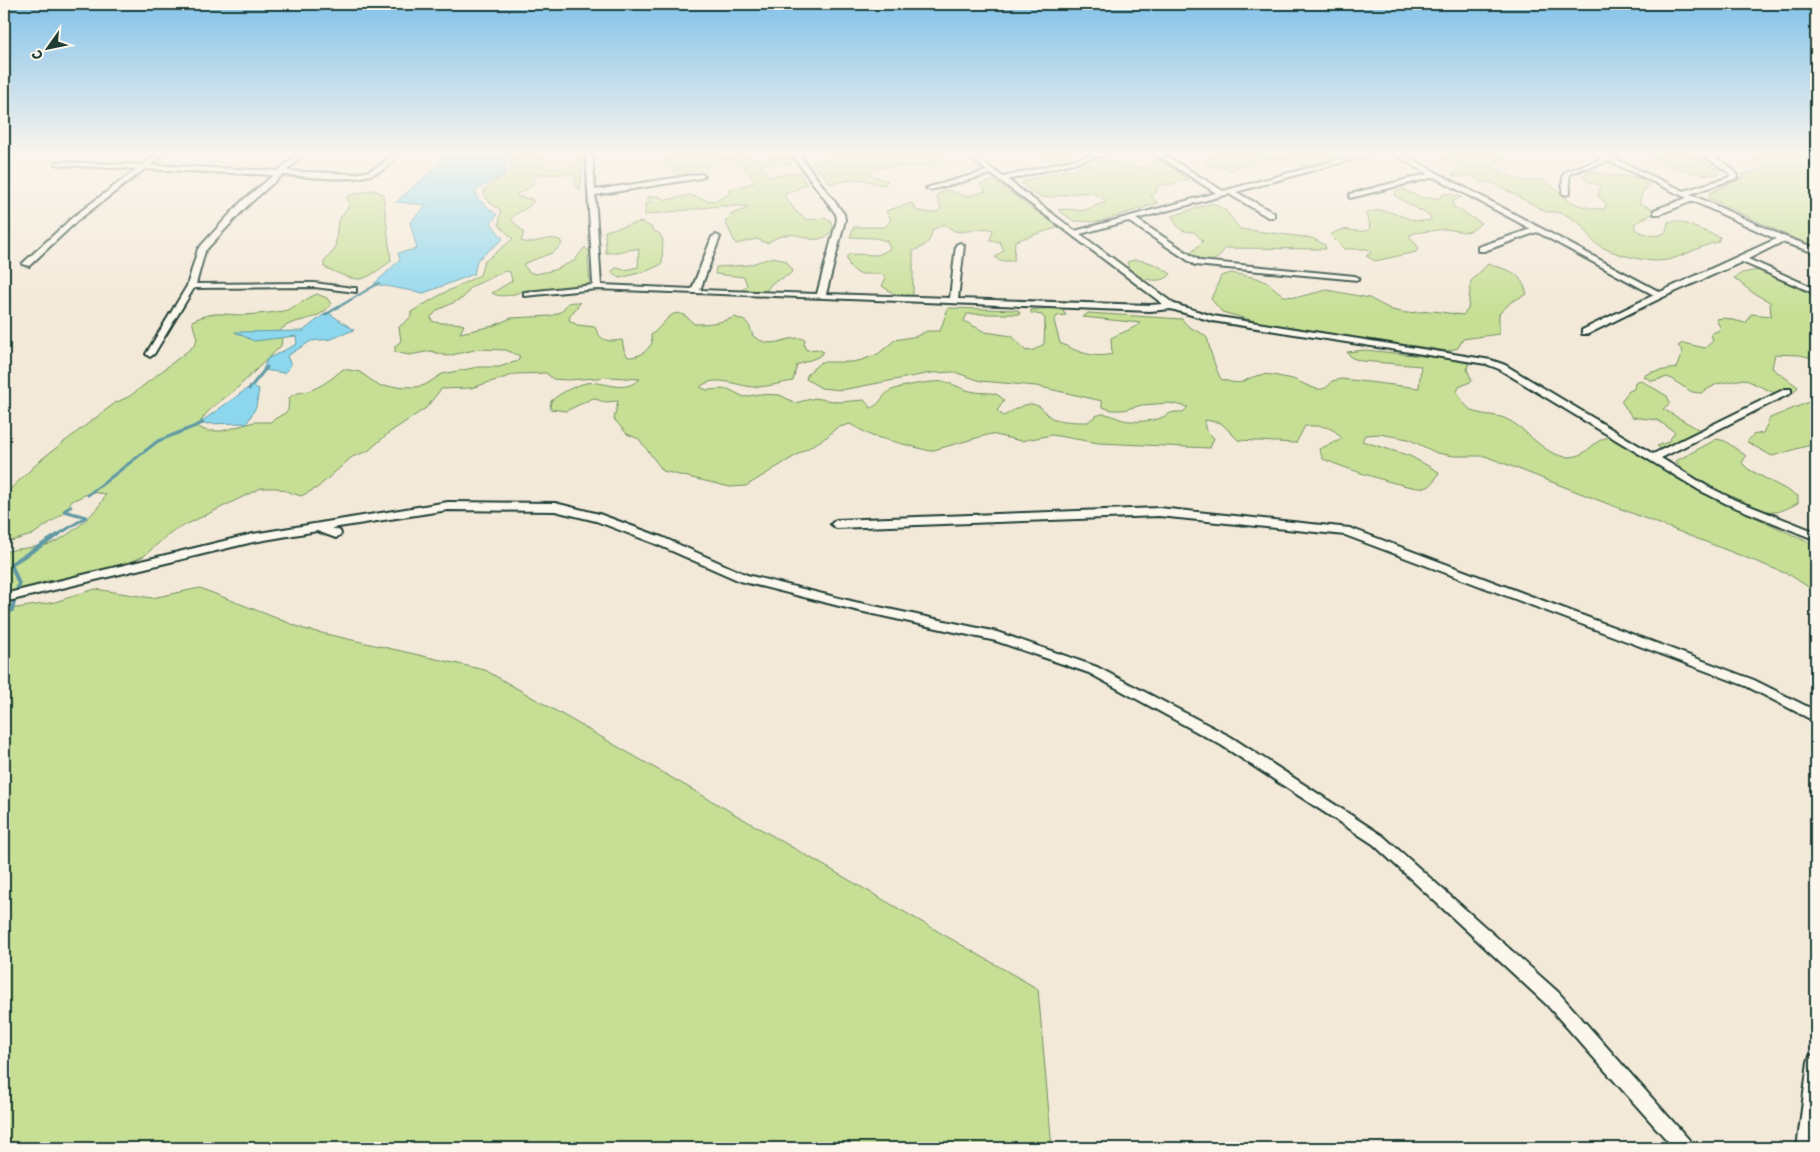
<svg xmlns="http://www.w3.org/2000/svg" width="1820" height="1152" font-family="'Shantell Sans',sans-serif">
  <rect width="100%" height="100%" fill="#f3e9d8"/>
  <filter id="ink" filterUnits="userSpaceOnUse"><feTurbulence type="fractalNoise" baseFrequency=".02" numOctaves="2"/><feDisplacementMap in="SourceGraphic" scale="10" xChannelSelector="R" yChannelSelector="G"/><feConvolveMatrix kernelMatrix="1 2 1 2 8 2 1 2 1" color-interpolation-filters="sRGB"/></filter>
  <g filter="url(#ink)">
    <g fill="#c6df95" stroke="#728e64">
      <path d="M513,152h31l-2,2 5,7 -8,6 13,2 25,-3 3,-14h4l-4,38 -5,-6v-10h-37l-5,2c4,11 -8,14 -16,18l1,3 14,2 1,3c-5,8 -15,8 -22,17l13,14 -3,8c13,5 25,-6 39,-1l2,4 -8,8 -31,12 6,8 7,2 18,-4 20,-9 11,-14 5,6 -2,5 2,27 -6,4 -50,4 -4,-4c-12,3 -26,11 -38,4l20,-12 -2,-9 -5,-1 -34,16 -8,11 -25,12 -7,7 1,4c10,4 21,0 32,4l-4,8 33,-7 18,-8 40,-2 11,-5 6,-8 6,-1 6,1 -10,13 -1,4 8,5 18,2c6,15 13,15 27,13l2,10 4,7c12,0 18,-5 24,-14l-1,-8c17,-13 22,-35 43,-11 15,0 26,-1 41,-7 15,6 13,5 18,19 22,16 32,-2 52,3l-1,6 2,5 11,-1 7,3 -6,5 -21,8 -4,16c-12,2 -26,6 -39,6 -18,-1 -38,-13 -54,0l7,3 21,-1 16,8 15,-3 21,1 15,8 20,-5 24,4 25,-2 7,8c9,-4 10,-10 17,-16 8,-6 48,-12 58,-10 10,3 19,9 30,10 11,2 19,-2 28,8l-7,11 7,5c10,-6 24,-17 36,-9 5,3 7,9 12,11 10,4 25,4 36,4 18,-17 24,-2 42,-1 8,1 20,0 28,-2 11,-4 11,-8 25,-7l5,-5 -19,-4 -27,2 -19,5h-11l-10,-3v-6l-66,-15 -55,-5 -27,-9 -23,1 -89,17 -21,-2 -15,-9 2,-6 13,-11h31l10,-2 16,-6 17,-14 22,-4 10,-5h13l8,-23 70,2 2,4h-53l-3,7 21,11 27,4 14,15 8,-1 10,-6 1,-25 -3,-4 -11,-2v-3l22,-2 9,2 4,5 -9,1 -3,5 6,22c16,8 34,16 52,11l-1,-16c9,-5 23,-9 29,-15l-57,-6 5,-4 94,6c8,13 18,10 25,19 2,4 2,8 3,12 2,6 8,25 11,29 25,9 21,-1 40,-4 8,-2 19,2 27,3 15,2 34,22 44,3l10,-2 77,9 2,-22 -59,-5 -10,-3 -5,-6 18,-2 95,10 9,4 -2,5 5,12 -13,6 -2,5c4,7 7,13 14,18 11,6 23,4 33,8 24,10 38,38 65,39 21,0 23,-20 44,-20l77,49 126,60v46l-26,-17 -20,-8 -285,-111h-31l-17,-3 -29,-14 -28,-5 -15,1 -3,6 48,15 29,16c-3,7 -7,15 -15,16 -16,2 -85,-22 -101,-29l-4,-10 23,-10c-10,-14 -20,-13 -37,-13l-9,17 -58,-3 -17,-17 -16,-3v9l9,9 -4,10 -111,-5 -47,-8 -31,6 -30,-7 -61,17 -58,-15 -22,-12 -14,4 -8,8 -82,50 -16,1 -67,-16 -24,-32 -12,-5 -13,-15 4,-18 -14,1 -11,-4 -27,13 -16,-2 1,-8c10,-8 22,-15 35,-18 20,-3 35,12 54,-4l-29,-2 -44,3 -14,-1 -7,-6 -30,1 -45,14 -30,1 -15,19 -36,24 -22,19 -16,6 -35,31 -16,8 -24,-8h-16l-90,44 -27,24 -38,17 -59,8 -43,15v-44c13,-4 28,-4 42,-7 20,-5 52,-32 60,-51l-15,-2 -19,9 -8,12 -32,22 -28,8v-48l39,-37 72,-55 15,-7 64,-50 3,-7 -5,-18c23,-11 30,-6 53,-6 12,-1 26,-2 38,-4 8,-1 24,-13 34,-17l10,4 4,6c-15,21 -40,12 -52,28l3,7 -1,7c-15,14 -30,29 -45,43 -15,13 -30,19 -38,38l9,4h15l32,-9h16l18,-11 1,-13c7,-6 11,-5 19,-7 13,-4 25,-13 35,-22l17,3 19,14 36,1 10,-2 17,-11 36,-7h21l19,-6 2,-5 -14,-6 -27,-1 -32,7 -16,-5 -22,4 -14,-3v-6l6,-5 -2,-14 12,-10v-5l31,-18 38,-19 4,-13 29,-23 -14,-14 2,-15 -11,-7 -6,-9 1,-5 25,-18z"/>
      <path d="M687,152h65l-4,3 1,3 14,2 13,-4 12,2 2,6h-7l-4,-3 -18,4 8,12 30,-5 8,12 -23,11 13,18 10,7 16,-2 7,2 4,9c-19,21 -27,3 -48,6 -7,1 -14,5 -19,8l-11,-4 -20,5 -11,-23 7,-7 14,-5 2,-3h-29l-74,9v-11l7,-2 -6,-5 11,-1 9,4 24,-5 19,6 9,-1 13,-7 -1,-4 26,-7 -14,-18 -13,-5 -17,4 -8,10 -15,4h-8l-18,-14 7,-8z"/>
      <path d="M832,152h106l9,5 -10,8 -54,2 -13,4v4l18,6 -3,3c-8,2 -12,-2 -20,-4 -11,-2 -23,2 -34,4l-19,-21 16,-5z"/>
      <path d="M1039,152c10,0 27,-4 33,6 -11,10 -25,3 -33,-6z"/>
      <path d="M1214,152h150l-58,14 -25,-8h-13l-38,12 -25,-7z"/>
      <path d="M1451,152h62l2,2 -25,11c5,4 30,16 35,16 7,0 12,-3 19,0 8,4 12,8 18,14 9,10 31,15 43,14l1,-6 -8,-7 2,-10 -15,-6 -2,-5 9,-4 17,4 25,2 9,2 7,7 -7,5 -4,12 12,5 3,5 -20,11 2,6c10,4 20,9 30,2l2,-10 10,-1 42,16 -2,5c-21,4 -39,19 -61,19 -15,0 -47,-8 -59,-16 -7,-4 -9,-11 -14,-17 -10,-11 -23,-17 -37,-16l-54,-29 -11,-1 -11,-6 -14,1 -5,-3 8,-4 3,-7 -16,-2 -5,-3 1,-2z"/>
      <path d="M1637,152h47l35,18v4c-22,5 -60,-14 -82,-22z"/>
      <path d="M1741,152h75v94l-21,-7 -86,-41 1,-5 32,-15 1,-4 17,-3 4,-5z"/>
      <path d="M1157,158l31,21 -11,4 -20,3 -1,7 -5,3 7,7 -60,19 -24,-1 -16,-11 8,-1 16,2 24,-9c-16,-19 -43,-3 -64,-5 -7,-1 -15,-9 -20,-13l2,-3 83,-21 16,6 26,2z"/>
      <path d="M994,181l65,46 -44,14 -1,20h-14l-5,-4 9,-7 -4,-8 -10,-2 3,-10c-12,-5 -25,4 -38,1 -3,-1 -7,-5 -11,-7l-12,6c-1,13 -7,16 -19,21v46l-19,-3 -12,-8 4,-8 -4,-4h-23l-9,-7 -4,-10 4,-3 28,1 12,-6 -3,-8 -12,-3 -25,-1 4,-10h31l6,-7 -5,-9 26,-8 5,8 15,2 7,-2 2,-3 -5,-12c11,-10 14,-4 26,-1 8,2 16,-2 24,-4l-6,-7z"/>
      <path d="M1402,189l21,9h16l7,-5 15,4 -9,5 2,5 27,16 -10,8 -7,1 -18,-3 -32,4 -5,3 10,12 -3,4 -41,9 -9,-5 5,-3 -3,-4h-24l-14,-14c18,-12 22,0 39,-5l1,-7 -5,-9c25,-12 41,12 66,6l-1,-4 -35,-20 1,-5z"/>
      <path d="M373,190l10,4 8,67c-32,24 -31,22 -67,6v-5l11,-13 3,-28 11,-15 -2,-10z"/>
      <path d="M1212,203l13,7 15,19 72,9 13,7 1,4 -101,-1c-10,18 -19,15 -34,5l12,-12 -9,-9c-14,0 -16,-4 -22,-16z"/>
      <path d="M641,222l10,5 2,4 6,2 4,7 -1,24 -15,7 -27,7 -9,-6 5,-4 9,2 13,-3 1,-18c-13,0 -21,4 -33,4l-1,-22z"/>
      <path d="M774,257l12,4 7,10 -4,4 -17,8 -8,10 -9,2 -13,-5 5,-5 -3,-8 -29,-3 1,-7 32,-2z"/>
      <path d="M1134,260c14,0 26,6 37,14 -9,11 -32,6 -41,-4 -2,-3 -2,-6 -3,-8z"/>
      <path d="M1488,264c21,7 32,6 39,30l-16,8 -12,12v20l-36,5 -5,9 -10,3 -187,-28 -39,-11 -11,-13 10,-23 10,-3 26,5 11,5 16,13 14,1 29,-7 42,8 23,12 14,3 27,-2 30,4 5,-6 3,-28z"/>
      <path d="M1758,270l58,26 -5,7 -1,13 6,5v38l-16,-4 -25,-1 -3,14 26,19 -4,5 -13,4 -37,-17 -27,5 -16,9 -9,-1 -24,-15 -16,4 -9,-5 9,-4 24,-4 7,-17 -5,-5 5,-3 22,5 8,-7 -2,-7 10,-5 -5,-10 8,-1 22,5 5,-9 20,2 -1,-14 -17,-9 -19,-15 8,-5z"/>
      <path d="M1640,380l27,16 3,7 -7,6 35,20 2,8 -36,14 -7,-5 11,-4 7,-10 -18,-12 -25,-3 -11,-16 8,-10 5,-2 1,-7z"/>
      <path d="M1816,399v46c-9,-1 -33,9 -44,11l-25,-14 6,-7 10,-2 7,-15z"/>
      <path d="M1717,439l8,2 21,15 -4,7 6,6 50,27v7c-6,3 -15,8 -22,9 -17,2 -75,-29 -90,-39 -4,-3 -7,-8 -10,-12z"/>
      <path d="M200,588l104,41 181,41 553,319 14,159h-1048v-538l51,-8 40,-13 57,9z"/>
    </g>
    <g fill="#8dd7ee" stroke="#6199a4">
      <path d="M447,152h62l-5,23 -28,15 1,8 20,17 -6,8 12,16 -26,21 -3,14 -50,19 -50,-9 26,-24 -2,-7 19,-4 -7,-27 17,-17 -31,-3 39,-34z"/>
      <path d="M327,312l27,18 -23,9 -20,2 -24,15 4,9 -6,8 -22,-3 4,-11 30,-15 -1,-8 -42,5 -19,-9 68,-1z"/>
      <path d="M251,386l8,3 -3,18 -9,16 -49,1z"/>
    </g>
    <g fill="none" stroke-linecap="round" stroke-linejoin="round">
      <path stroke="#6199a4" stroke-width="2.5" d="M325,315l54,-32"/>
      <g stroke="#6199a4" stroke-width="3">
        <path d="M249,389l18,-22"/>
        <path d="M88,495l70,-54 45,-18"/>
        <path d="M56,536l30,-19 -22,-6 7,-5"/>
      </g>
      <path stroke="#6199a4" stroke-width="4" d="M4,615l8,-5 7,-26 -8,-20 47,-29"/>
      <g stroke="#1f3d34" stroke-width="4">
        <g id="street">
          <path d="M160,152h7l-17,13 128,6 22,-19h7l-21,19 66,3 14,-2 14,-6 14,-14h7c-6,8 -13,16 -23,20 -25,12 -69,4 -96,3l-34,30 -43,46 -9,33 118,-1 39,5h3v4l-42,-5 -120,1 -40,66 -4,3 -4,-3 41,-68 11,-37 44,-48 32,-26 -129,-6 -67,51 -49,46 -7,-2 51,-47 64,-48 -79,-4 -2,-1v-2l86,3z"/>
          <path d="M586,152h6l3,38 106,-16 3,2 -3,2 -106,17 6,90 91,4 20,-52 4,-2 4,2 -20,53 117,4 20,-74 -1,-6 -46,-62h7l47,62 1,6 -19,74 124,4 6,-53 4,-2 4,2 -6,54 192,6 13,-1 -172,-130 -61,16 -4,-2 61,-17 -24,-19h7l33,25 101,-25h11l-107,28 67,51 141,-38 -64,-41h8l63,39 144,-39h11l-142,40 38,21v4h-6l-39,-23 -93,25 64,42 155,15 4,2 -1,2 -163,-15 -67,-44 -48,13 94,70 39,12 278,44 14,5 148,89 132,-65h6v4l-130,65 46,28 28,14 81,32v8l-89,-36 -28,-14 -200,-121 -13,-5 -274,-43 -41,-12 -21,2 -553,-22 -73,7v-4h3l66,-7z"/>
          <path d="M1390,152h8l262,140 116,-53 -83,-38 -33,13h-6v-4l33,-12 -78,-37 -38,12 -2,2 1,18 -4,2 -4,-2 1,-18 4,-4 36,-12 -12,-7h9l84,39 46,-14 -1,-5 -32,-20c13,0 33,12 40,23v3l-47,16 95,43 31,11v5l-34,-11 -34,17 68,30v5l-74,-32 -79,35 -75,37h-6v-4l72,-35 -117,-63 -53,19h-6v-4l53,-18 -97,-52 -84,21v-4l78,-20z"/>
          <path d="M448,502l107,1 44,11 65,24 83,37 108,27 142,30 100,35 134,70 152,99 175,156 133,150 3,6h-20l-128,-144 -173,-160 -152,-99 -132,-72 -93,-32 -141,-31 -115,-29 -84,-37 -60,-23 -41,-10 -107,-1 -116,18 8,3 1,3 -5,4 -19,-7 -64,11 -249,60v-8l249,-60z"/>
          <path d="M1159,508l191,20 404,152 62,31v11l-70,-36 -401,-151 -186,-19 -323,12 -5,-4 5,-4z"/>
          <path d="M1816,1054l-1,94h-18l11,-86 2,-6z"/>
        </g>
      </g>
      <use href="#street" fill="#fbf7ec" fill-rule="evenodd"/>
    </g>
  </g>
  <linearGradient id="sky" x2="0" y2="1"><stop stop-color="#83c2ea"/><stop offset="0.49" stop-color="#faf5ed"/><stop offset="1" stop-color="#faf5ed" stop-opacity="0"/></linearGradient>
  <rect width="1820" height="313" fill="url(#sky)"/>
  <rect width="1820" height="1152" fill="none" stroke="#fbf7ec" stroke-width="20"/>
  <rect x="10" y="10" width="1800" height="1132" fill="none" stroke="#1f3d34" stroke-width="2" filter="url(#ink)"/>
  <g transform="translate(48 48) rotate(237)" stroke="#fbf7ec" stroke-width="4" paint-order="stroke">
  <path d="M0-4L9 19L0 12L-9 19Z" fill="#1f3d34"/>
  <text y="-8" font-size="14" font-weight="bold" text-anchor="middle" fill="#1f3d34">С</text>
  </g>
</svg>
